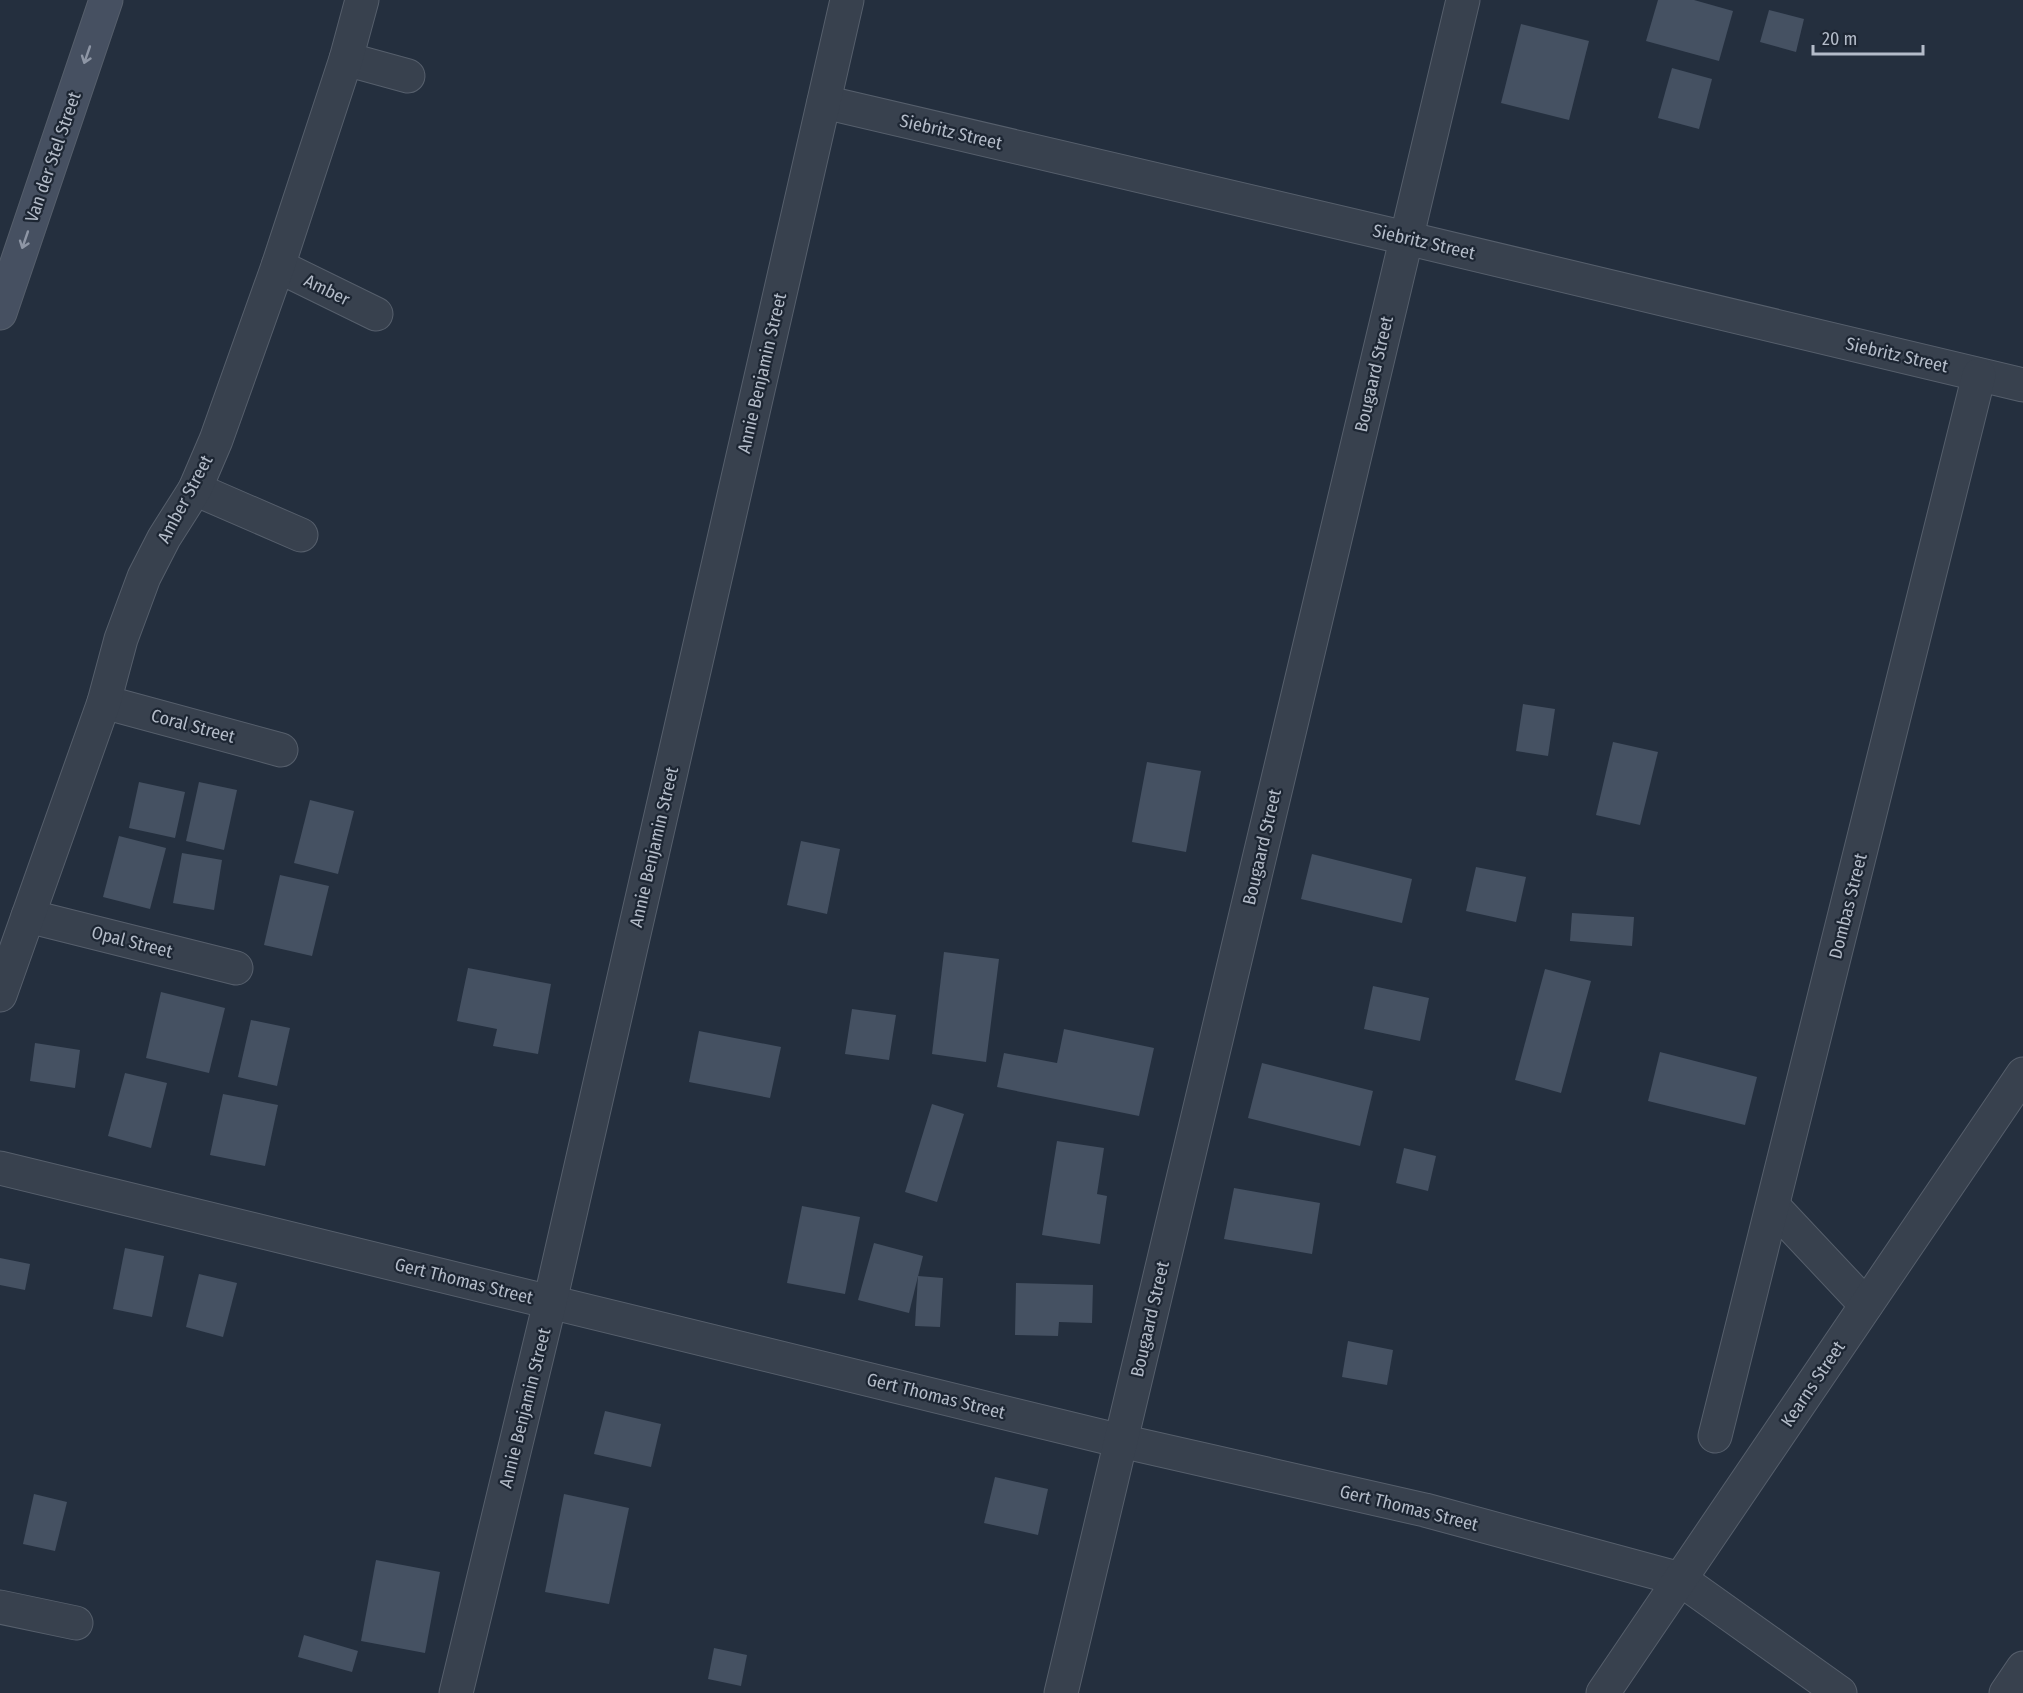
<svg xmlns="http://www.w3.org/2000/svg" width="2023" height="1693" font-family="'Fira Sans Condensed',sans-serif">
  <rect width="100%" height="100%" fill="#242f3e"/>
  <g fill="#455162">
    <path d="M1658,0h36l39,11 -14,50 -73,-20z"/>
    <path d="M1769,10l35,9 -8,33 -36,-10z"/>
    <path d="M1521,24l68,17 -20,79 -68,-17z"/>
    <path d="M1672,68l40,11 -13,50 -41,-11z"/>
    <path d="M1523,704l32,5 -7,47 -32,-5z"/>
    <path d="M1613,742l45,10 -18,73 -44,-10z"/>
    <path d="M1147,762l54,9 -15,81 -54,-10z"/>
    <path d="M139,782l46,10 -10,46 -46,-10z"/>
    <path d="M199,782l38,8 -13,60 -38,-9z"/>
    <path d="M310,800l44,11 -16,63 -44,-11z"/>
    <path d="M119,836l47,12 -16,61 -47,-12z"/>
    <path d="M801,841l39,8 -13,65 -40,-9z"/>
    <path d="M182,853l40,7 -8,50 -41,-7z"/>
    <path d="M1312,854l100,25 -10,44 -101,-24z"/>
    <path d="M1476,867l50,10 -10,45 -50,-11z"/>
    <path d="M280,875l49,11 -17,70 -48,-11z"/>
    <path d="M1572,913l62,4 -2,29 -62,-5z"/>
    <path d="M944,952l55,7 -13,103 -54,-8z"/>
    <path d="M468,968l83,16 -13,70 -45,-8 4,-17 -40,-8z"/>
    <path d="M1545,969l46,12 -30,112 -46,-13z"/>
    <path d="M1373,986l56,12 -9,43 -56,-12z"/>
    <path d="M161,992l64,16 -16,65 -63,-15z"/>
    <path d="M852,1009l44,6 -7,45 -44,-6z"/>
    <path d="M251,1020l39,8 -13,58 -39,-9z"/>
    <path d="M1064,1029l90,19 -15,68 -142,-29 7,-34 53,10z"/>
    <path d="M699,1031l82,16 -11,51 -81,-16z"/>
    <path d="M35,1043l45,7 -5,38 -45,-7z"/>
    <path d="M1660,1052l97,25 -12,48 -97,-24z"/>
    <path d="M1262,1063l111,28 -13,55 -112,-28z"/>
    <path d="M125,1073l42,10 -16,65 -43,-12z"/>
    <path d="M223,1094l55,11 -13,61 -55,-11z"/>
    <path d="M932,1104l32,10 -27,88 -32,-10z"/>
    <path d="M1057,1141l47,7 -7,46 10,2 -7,48 -58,-9z"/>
    <path d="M1404,1148l32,8 -8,35 -32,-8z"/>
    <path d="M1234,1188l86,15 -8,51 -88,-15z"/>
    <path d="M802,1206l58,11 -15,77 -58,-11z"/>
    <path d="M874,1243l49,13 -14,57 -51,-13z"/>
    <path d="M125,1248l39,8 -12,61 -39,-8z"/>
    <path d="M0,1258l30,6 -5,26 -25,-5z"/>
    <path d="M199,1274l38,9 -14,54 -37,-10z"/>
    <path d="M918,1276l25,2 -3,49 -25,-1z"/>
    <path d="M1016,1283l77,2 -1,38 -33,-1 -1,14 -43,-1z"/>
    <path d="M1348,1341l45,9 -6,35 -45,-8z"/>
    <path d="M605,1411l56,13 -10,43 -57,-13z"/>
    <path d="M995,1477l53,12 -10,46 -54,-12z"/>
    <path d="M34,1494l33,8 -12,49 -32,-7z"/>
    <path d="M564,1494l65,14 -20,96 -64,-12z"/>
    <path d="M376,1560l64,12 -15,81 -64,-12z"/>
    <path d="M304,1635l54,16 -6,21 -54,-15z"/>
    <path d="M714,1648l33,7 -6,31 -33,-7z"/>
  </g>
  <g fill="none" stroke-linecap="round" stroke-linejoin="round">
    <g stroke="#565f6c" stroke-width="35">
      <g id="street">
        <path d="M346,59l62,17"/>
        <path d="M824,102l582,136 617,147"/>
        <path d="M278,266l98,48"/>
        <path d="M195,489l106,46"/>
        <path d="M104,702l177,48"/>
        <path d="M28,916l208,52"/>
        <path d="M0,995l104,-293 17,-63 23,-62 20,-39 31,-49 21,-49 62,-174 68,-207 16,-59"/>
        <path d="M0,1168l1121,273 304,69 255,69 160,114"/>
        <path d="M1773,1206l93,99"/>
        <path d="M1715,1436l264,-1061"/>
        <path d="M0,1607l76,16"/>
        <path d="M456,1693l94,-391 297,-1302"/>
        <path d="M1061,1693l402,-1693"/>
        <path d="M1603,1693l420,-619"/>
        <path d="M2006,1693l17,-25"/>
      </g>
    </g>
    <g stroke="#565f6c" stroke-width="35">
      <path id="secondary" d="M0,313l106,-313"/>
    </g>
    <use href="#street" stroke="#38414e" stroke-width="33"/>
    <use href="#secondary" stroke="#465061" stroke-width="33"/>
  </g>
  <defs><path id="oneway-shaft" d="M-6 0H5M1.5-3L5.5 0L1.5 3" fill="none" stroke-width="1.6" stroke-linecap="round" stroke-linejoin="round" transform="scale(1.5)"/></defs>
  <g stroke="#8e96a5">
    <use href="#oneway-shaft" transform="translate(87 55) rotate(109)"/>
    <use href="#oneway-shaft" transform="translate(25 240) rotate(109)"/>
  </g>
  <g text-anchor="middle" stroke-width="4.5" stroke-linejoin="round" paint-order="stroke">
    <g font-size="18" fill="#b4bcc9" stroke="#1d2633">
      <text transform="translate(951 132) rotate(13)" y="6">Siebritz Street</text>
      <text transform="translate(53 157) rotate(-71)" y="6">Van der Stel Street</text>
      <text transform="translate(1424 242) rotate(13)" y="6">Siebritz Street</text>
      <text transform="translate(327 290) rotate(26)" y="6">Amber</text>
      <text transform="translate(1897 355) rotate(13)" y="6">Siebritz Street</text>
      <text transform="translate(762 373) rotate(-77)" y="6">Annie Benjamin Street</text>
      <text transform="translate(1374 374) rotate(-77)" y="6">Bougaard Street</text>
      <text transform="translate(185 499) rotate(-62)" y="6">Amber Street</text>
      <text transform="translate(193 726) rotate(15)" y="6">Coral Street</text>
      <text transform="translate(654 847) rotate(-77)" y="6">Annie Benjamin Street</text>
      <text transform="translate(1262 847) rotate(-77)" y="6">Bougaard Street</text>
      <text transform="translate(1848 906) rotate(-76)" y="6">Dombas Street</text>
      <text transform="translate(132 942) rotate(14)" y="6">Opal Street</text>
      <text transform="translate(464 1281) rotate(14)" y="6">Gert Thomas Street</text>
      <text transform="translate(1150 1319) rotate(-77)" y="6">Bougaard Street</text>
      <text transform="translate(1813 1384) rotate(-56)" y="6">Kearns Street</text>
      <text transform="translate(936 1396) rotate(14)" y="6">Gert Thomas Street</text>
      <text transform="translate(525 1408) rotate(-76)" y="6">Annie Benjamin Street</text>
      <text transform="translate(1409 1508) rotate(14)" y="6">Gert Thomas Street</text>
    </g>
  </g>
  <path d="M1813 45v9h110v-9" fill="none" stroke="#b4bcc9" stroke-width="3"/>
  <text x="1822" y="45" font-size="18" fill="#b4bcc9" stroke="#1d2633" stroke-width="4.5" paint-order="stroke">20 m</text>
</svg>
